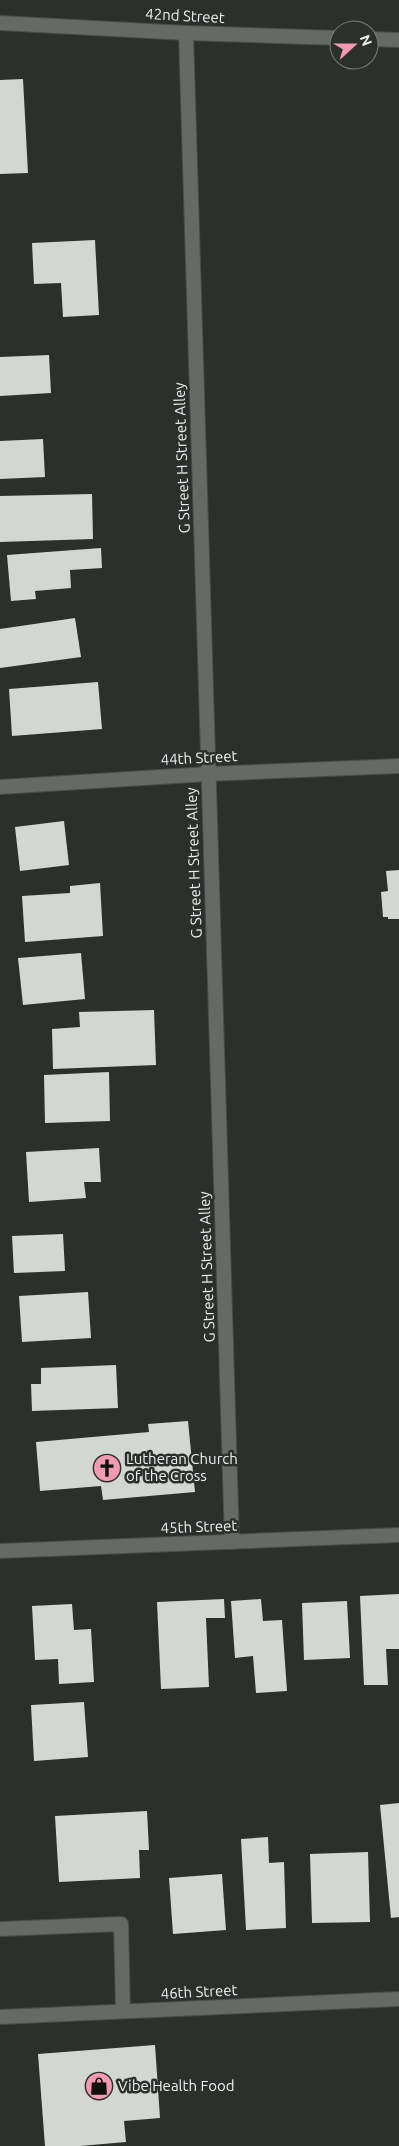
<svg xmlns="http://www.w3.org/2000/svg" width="399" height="2146" font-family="Ubuntu,sans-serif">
  <rect width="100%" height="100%" fill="#2c302d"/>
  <g fill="#d2d7d3">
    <path d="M23,79l5,94 -28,1v-94z"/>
    <path d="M95,240l4,75 -36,2 -2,-34 -27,1 -2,-41z"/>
    <path d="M49,355l2,38 -51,3v-39z"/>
    <path d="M43,439l2,38 -45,2v-38z"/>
    <path d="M92,494l1,45 -93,3v-46z"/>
    <path d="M101,548l1,20 -32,2 1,18 -36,3 1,8 -25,2 -4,-46z"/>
    <path d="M75,618l6,39 -81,11v-39z"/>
    <path d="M98,682l4,47 -90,7 -3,-47z"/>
    <path d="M64,821l5,44 -49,6 -5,-44z"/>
    <path d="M399,870v49h-11v-2h-5l-2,-25 7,-1 -2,-20z"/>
    <path d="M100,883l3,53 -78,6 -3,-46 48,-3v-7z"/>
    <path d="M81,953l4,46 -62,6 -5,-47z"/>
    <path d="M154,1010l2,55 -103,4 -1,-40 28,-2 -1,-15z"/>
    <path d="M109,1072l1,49 -65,2 -1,-48z"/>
    <path d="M99,1148l2,34h-17l2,16 -57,4 -3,-50z"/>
    <path d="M63,1234l2,37 -51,2 -2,-37z"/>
    <path d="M88,1292l3,46 -69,4 -3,-46z"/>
    <path d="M116,1365l2,43 -86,3 -1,-27h10v-16z"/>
    <path d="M188,1421l7,71 -92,8 -2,-14 -61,5 -4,-49 113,-10 -1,-8z"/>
    <path d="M399,1594v55h-13l2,36h-24l-4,-89z"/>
    <path d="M224,1599l1,19h-19l3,69 -48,2 -4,-87z"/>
    <path d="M261,1599l2,22 19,-1 5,71 -31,2 -3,-37 -18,2 -4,-57z"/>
    <path d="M347,1601l3,57 -46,2 -2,-57z"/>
    <path d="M72,1604l2,26 17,-1 3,53 -35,2 -1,-25 -23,1 -3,-54z"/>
    <path d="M84,1702l4,55 -54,4 -3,-56z"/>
    <path d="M399,1803v114l-8,1 -11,-113z"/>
    <path d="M147,1811l2,39h-10l1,28 -81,4 -4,-66z"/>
    <path d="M268,1837l1,26 15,-1 2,66 -40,2 -5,-91z"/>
    <path d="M368,1852l2,70 -58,1 -2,-69z"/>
    <path d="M222,1874l4,56 -53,4 -4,-56z"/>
    <path d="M155,2045l5,73 -36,3 2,21 -46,4h-35l-7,-92z"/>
  </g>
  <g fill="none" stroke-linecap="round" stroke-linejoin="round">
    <g stroke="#494c49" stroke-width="16">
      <g id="service">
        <path d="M186,33l46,1509"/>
        <path d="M0,1929l121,-5 2,87"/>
      </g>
    </g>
    <g stroke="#494c49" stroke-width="16">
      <g id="minor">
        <path d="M0,23l186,10 153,5"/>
        <path d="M369,39l30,1"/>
        <path d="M0,787l208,-13 191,-8"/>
        <path d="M0,1551l399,-16"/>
        <path d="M0,2017l399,-18"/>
      </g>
    </g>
    <use href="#service" stroke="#656a66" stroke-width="14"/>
    <use href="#minor" stroke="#656a66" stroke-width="14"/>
  </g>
  <defs>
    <g id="church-disc" transform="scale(1.4375)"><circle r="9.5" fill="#f19ab1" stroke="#2c302d"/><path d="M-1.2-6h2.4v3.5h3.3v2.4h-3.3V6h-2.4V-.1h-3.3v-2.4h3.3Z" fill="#111"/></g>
    <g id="shop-disc" transform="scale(1.4375)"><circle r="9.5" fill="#f19ab1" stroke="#2c302d"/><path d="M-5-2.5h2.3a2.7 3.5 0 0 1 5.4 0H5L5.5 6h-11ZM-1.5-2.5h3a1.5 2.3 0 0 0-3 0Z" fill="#111"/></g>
  </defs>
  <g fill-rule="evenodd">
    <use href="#church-disc" x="107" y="1468"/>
    <use href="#shop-disc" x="99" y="2086"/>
  </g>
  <g text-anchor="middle" stroke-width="5" stroke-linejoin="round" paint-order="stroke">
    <g font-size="15" fill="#ecefed" stroke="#2c302d">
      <text transform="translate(185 16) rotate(3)" y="5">42nd Street</text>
      <text transform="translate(182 458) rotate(-92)" y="5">G Street H Street Alley</text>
      <text transform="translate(199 758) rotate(-3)" y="5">44th Street</text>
      <text transform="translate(194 863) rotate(-92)" y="5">G Street H Street Alley</text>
      <text transform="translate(207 1267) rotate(-92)" y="5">G Street H Street Alley</text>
      <text transform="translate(199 1527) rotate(-2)" y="5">45th Street</text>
      <text transform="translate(199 1992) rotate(-3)" y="5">46th Street</text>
    </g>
    <g font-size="15" fill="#ecefed" stroke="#2c302d" text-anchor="start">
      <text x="126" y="1464">Lutheran Church<tspan x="126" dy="17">of the Cross</tspan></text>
      <text x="118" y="2091">Vibe Health Food</text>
    </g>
  </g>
  <g transform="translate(354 45) rotate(69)"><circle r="24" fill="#2c302d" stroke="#797c7a"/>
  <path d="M0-4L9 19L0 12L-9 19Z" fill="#f19ab1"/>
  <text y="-8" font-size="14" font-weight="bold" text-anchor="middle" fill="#ecefed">N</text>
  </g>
</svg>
